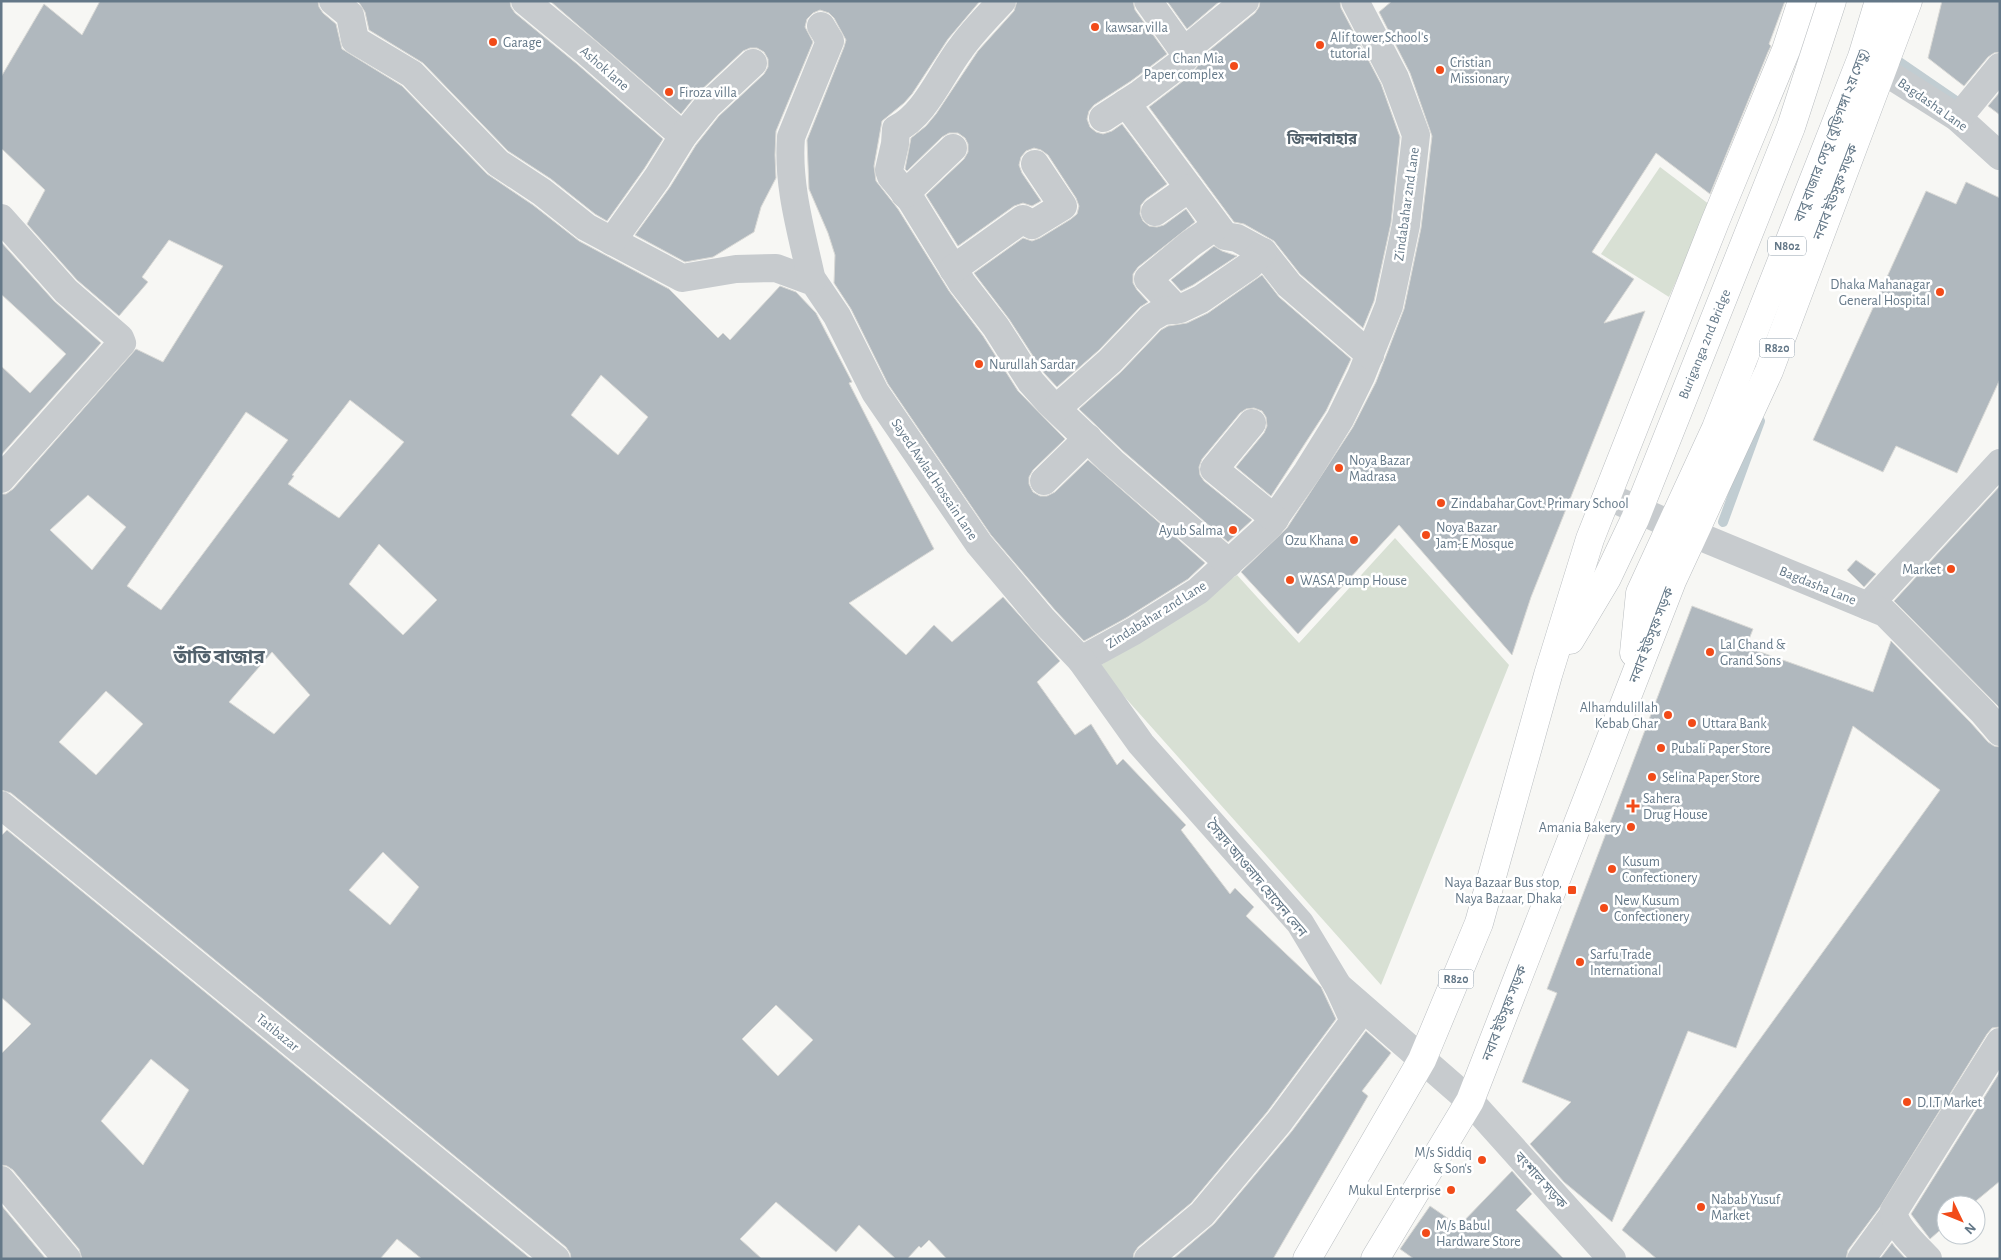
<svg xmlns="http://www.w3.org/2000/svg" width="2001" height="1260" font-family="'Alegreya Sans','Noto Sans Bengali',sans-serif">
  <rect width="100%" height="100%" fill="#f7f7f4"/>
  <g fill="#d8e0d4">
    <path d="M1660,167l50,38 -41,92 -68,-43z"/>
    <path d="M1395,538l114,127 -128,320 -283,-318 139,-92 62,68z"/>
  </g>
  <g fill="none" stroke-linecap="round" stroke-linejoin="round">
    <g stroke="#c1cdd2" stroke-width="10">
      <path d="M1895,59l70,48"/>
      <path d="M1723,522l37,-101"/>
    </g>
  </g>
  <g fill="#b0b8be" stroke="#d9d9d6" fill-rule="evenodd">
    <path d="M100,1h218l1,6 4,6 13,11 6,25 60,37 85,88 46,31 46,36 90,48 49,49 5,-5 7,7 50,-54 16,6 20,21 36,69 -3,1 85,166 -85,54 57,52 28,-30 18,17 51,-45 57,64 -23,21 38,53 16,-11 26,41 6,-6 63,66 -5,5 49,64 5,-6 19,19 -8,9 75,71 15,32 -69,93 -76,91 -53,44 -4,6 -1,6h-186l-18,-19 -8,8 -2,-2 -12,13h-11l-37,-34 -23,27 -60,-50 -36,37 22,20h-191l-1,-6 -4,-6 -555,-454 -10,-3v-296h5l7,-5 123,-140 27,13 60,-96 -54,-26 -27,37 6,5 -29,34 -42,-36 -50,-56 18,-34 -44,-42v-71l43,-73 38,31zM601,375l47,42 -30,38 -47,-40zM350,400l54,42 -65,76 -51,-34 6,-8 -2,-1zM246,412l42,28 -127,170 -34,-24zM88,495l38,32 -34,43 -42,-40zM379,544l58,56 -34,35 -54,-51zM272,652l38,43 -36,39 -45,-32zM106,691l37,33 -47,51 -37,-33zM383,852l36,35 -29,38 -41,-35zM776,1005l37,35 -35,36 -36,-37z"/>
    <path d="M358,1h152l1,6 4,6 62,51 86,75 -19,30 -37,52 -12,-7 -44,-35 -43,-28 -85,-88 -54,-33 -4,-18z"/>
    <path d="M550,1h430l-32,38 -36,55 -8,9 -22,18 -8,45 2,15 22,28 51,82 34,45 35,55 47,48 -32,31 -4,7v7l4,8 7,4h7l8,-4 33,-32 117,103 -17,16 -62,39 -42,23 -29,-31 -64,-75 -103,-151 -37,-75 -17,-26 1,-28 -7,-22 -19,-44 -2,-49 37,-93 2,-7 -12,-22 -5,-5 -9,-3 -7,3 -6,6 -2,8 8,15 -37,89 -1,24 1,23 -15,29 -7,25 -41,25 -28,5 -50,-27 35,-48 26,-42 23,-29 45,-42 4,-7v-8l-4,-7 -7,-4h-7l-7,3 -46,43 -16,20z"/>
    <path d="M1017,1h116l2,9 32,44 -36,27 -37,24 -5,6 -2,8 3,8 6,5 7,2 9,-3 10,-7 45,60 -21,15 -5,6 -1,9 3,7 6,5 8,1 7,-2 22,-16 9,13 -57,45 -5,7v9l4,7 11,12 -8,5 -41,43 -42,37 -13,-14 -35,-54 -35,-46 49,-35 9,3 8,-3 31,-19 6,-5 2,-8 -3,-8 -28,-43 -7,-5 -7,-2 -8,3 -5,6 -2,8 3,8 19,28 -9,5 -9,-3 -9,3 -56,40 -32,-51 38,-36 4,-7v-8l-3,-6 -7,-5h-9l-7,4 -35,34 -2,-2 6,-31 15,-12 10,-12 42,-63 36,-40z"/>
    <path d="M1167,1h53l-33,28z"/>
    <path d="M1260,1h80l1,7 40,76 19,53 -9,86 -17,78 -11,27 -63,-54 -26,-33 -30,-17 -10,-2 -85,-115 42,-32 6,-8 3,-9 55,-45 4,-6z"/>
    <path d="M1392,1h393l-16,43 2,2 -3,6 -58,142 -54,-41 -64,99 42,27 -30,44 41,-12 -114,286 -19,58 -113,-130 -101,109 -57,-62 46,-44 66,-101 23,-45 28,-73 17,-81 11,-92 -22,-63 -31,-61z"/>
    <path d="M1942,1h58v51l-6,1 -6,4 -24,29 -36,-28z"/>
    <path d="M2000,92v23l-12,-9z"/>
    <path d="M1966,182l34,16v181l-43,94 -61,-27 -13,26 -70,-32 113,-249 30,13z"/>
    <path d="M1,242l53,59 47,42 -100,112v-89l29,27 36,-39 -65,-60z"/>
    <path d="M1214,246l8,5 15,5 -44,29 -12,6 -10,-11z"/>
    <path d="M1262,275l17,22 72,62 -25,52 -55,85 -35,-29 28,-34 3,-7 -1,-9 -4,-6 -8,-3 -8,1 -6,4 -38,46 -3,8 1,8 4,6 48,39 -24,22 -106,-92 -43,-41 42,-37 40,-42 7,-4 19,-3 21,-10z"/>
    <path d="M2000,486v222l-106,-107z"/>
    <path d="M1856,560l20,14 -12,13 -17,-17z"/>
    <path d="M1692,606l61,23 -7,18 127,45 18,-51 80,82 17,19 6,4 6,1v280l-8,1 -5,6 -107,173 -32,43 -2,9h-189l-35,-29 318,-440 -87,-64 -117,322 -48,-17 -76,191 -48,-40 -34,-38 41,-42 -49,-20 35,-89 -10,-4z"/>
    <path d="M7,830l524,429h-109l-25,-20 -17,20h-298l-3,-10 -66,-79 -6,-4 -6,-1v-111l30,-30 -30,-27v-161zM151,1059l38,31 -46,75 -42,-44z"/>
    <path d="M1366,1031l25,22 -29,38 6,5 -95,163h-100l41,-35 78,-93z"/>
    <path d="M2000,1072v109l-29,24h-25v20l-16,14 -19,-25z"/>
    <path d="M1512,1171l20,23 -16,16 48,49h-150l-14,-10 30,-43 29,20z"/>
    <path d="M1,1205l45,54h-45z"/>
    <path d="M1892,1243l3,4 11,12h-26z"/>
  </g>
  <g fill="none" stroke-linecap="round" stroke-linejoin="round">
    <g stroke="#b9bdc0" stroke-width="29">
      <g id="trunk">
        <path d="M1570,640l37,-62 28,-59 156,-392 41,-126"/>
        <path d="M1634,653l6,-60 76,-165 146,-371 17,-56"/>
        <path d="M1307,1259l115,-199 57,-137 69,-248 42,-136 125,-317 71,-172 16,-49"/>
        <path d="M1375,1259l95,-158 202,-520 97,-210 139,-370"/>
      </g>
    </g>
    <g stroke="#c7cbce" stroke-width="28">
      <path d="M333,1l17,14 5,25 57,34 86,89 44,29 44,35 96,51 54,-9 40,-1 38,14 23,34 38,76 104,152 64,76 38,40 53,-29 64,-40 72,-66 37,-53 33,-53 21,-43 28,-70 17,-81 10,-90 -21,-57 -40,-77"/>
      <path d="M525,1l62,51 96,84"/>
      <path d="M1002,1c-14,15 -29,30 -41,47 -19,24 -36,68 -65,81l-1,15 -6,26 2,6 20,24 51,83 34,44 35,55 17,19 64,61 117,101"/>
      <path d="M1148,1l37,52"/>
      <path d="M1863,58l95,60 42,38"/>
      <path d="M1126,103l99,133 12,2 26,14 26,33 81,70"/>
      <path d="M1103,118l37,-24 41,-31 4,-5 -1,-7 61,-50"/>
      <path d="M1958,118l42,-51"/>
      <path d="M905,194l48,-46"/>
      <path d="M1155,212l34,-24"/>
      <path d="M1,218l65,73 54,47 2,5 -121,136"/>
      <path d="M612,241l45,-63 26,-42 25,-31 45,-42"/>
      <path d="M953,269l70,-50 9,6 31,-19 -28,-42"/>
      <path d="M812,281c-10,-47 -25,-95 -21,-144l39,-96 -9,-15"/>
      <path d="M1175,310l-2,-5 -25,-26 42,-35 26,-18"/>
      <path d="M1057,408l53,-47 41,-43 12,-7 17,-2 21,-10 48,-33 14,-14"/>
      <path d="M1252,423l-38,46 61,50"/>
      <path d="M1044,481l44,-43"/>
      <path d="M1607,496l65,29 196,81 132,-143"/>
      <path d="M1868,606l17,7 98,99 17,20"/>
      <path d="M1,805l555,454"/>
      <path d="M1,1180l66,79"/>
      <path d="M1148,1259l54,-45 77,-92 75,-101 -16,-35"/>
      <path d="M1861,1259l32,-44"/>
      <path d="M1928,1259c-10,-11 -35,-33 -34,-48l106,-169"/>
    </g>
    <path stroke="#c7cbce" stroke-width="28" d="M1081,660l60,84 159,179 38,63 132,115 142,158"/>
    <use href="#trunk" stroke="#fff" stroke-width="28"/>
  </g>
  <g fill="#f24b19" stroke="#fff" stroke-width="2">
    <circle cx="1095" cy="27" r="5"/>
    <circle cx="493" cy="42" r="5"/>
    <circle cx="1320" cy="45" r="5"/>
    <circle cx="1234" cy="66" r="5"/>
    <circle cx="1440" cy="70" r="5"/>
    <circle cx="669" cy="92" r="5"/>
    <circle cx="1940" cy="292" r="5"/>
    <circle cx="979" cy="364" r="5"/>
    <circle cx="1339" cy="468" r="5"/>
    <circle cx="1441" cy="503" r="5"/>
    <circle cx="1233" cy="530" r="5"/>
    <circle cx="1426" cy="535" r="5"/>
    <circle cx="1354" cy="540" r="5"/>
    <circle cx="1951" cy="569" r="5"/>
    <circle cx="1290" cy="580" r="5"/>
    <circle cx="1710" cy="652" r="5"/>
    <circle cx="1668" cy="715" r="5"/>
    <circle cx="1692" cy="723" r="5"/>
    <circle cx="1661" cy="748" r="5"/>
    <circle cx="1652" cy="777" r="5"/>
    <path d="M1630.5 798.5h5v5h5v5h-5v5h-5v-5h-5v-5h5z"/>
    <circle cx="1631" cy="827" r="5"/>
    <circle cx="1612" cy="869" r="5"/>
    <rect x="1567" y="885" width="10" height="10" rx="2.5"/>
    <circle cx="1604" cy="908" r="5"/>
    <circle cx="1580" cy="962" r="5"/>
    <circle cx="1907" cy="1102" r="5"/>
    <circle cx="1482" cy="1160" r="5"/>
    <circle cx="1451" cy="1190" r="5"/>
    <circle cx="1701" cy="1207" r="5"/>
    <circle cx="1426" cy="1233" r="5"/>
  </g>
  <g text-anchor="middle" stroke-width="5" stroke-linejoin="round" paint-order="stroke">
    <g fill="#fff" stroke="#92a0ac" stroke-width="1">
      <rect x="1768" y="236.5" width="38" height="19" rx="4"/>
      <rect x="1759.5" y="338.5" width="35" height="19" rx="4"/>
      <rect x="1438.5" y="969.5" width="35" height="19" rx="4"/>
    </g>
    <g font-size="12" font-weight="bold" fill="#647888">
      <text x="1787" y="250">N802</text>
      <text x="1777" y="352">R820</text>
      <text x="1456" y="983">R820</text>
    </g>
    <g font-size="14" fill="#647888" stroke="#fff" text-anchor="start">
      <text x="1105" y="32">kawsar villa</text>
      <text x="1330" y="42">Alif tower,School's<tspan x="1330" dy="16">tutorial</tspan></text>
      <text x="503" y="47">Garage</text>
      <text x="1224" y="63" text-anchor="end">Chan Mia<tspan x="1224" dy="16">Paper complex</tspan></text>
      <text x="1450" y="67">Cristian<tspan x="1450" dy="16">Missionary</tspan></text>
      <text x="679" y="97">Firoza villa</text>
      <text x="1930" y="289" text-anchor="end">Dhaka Mahanagar<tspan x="1930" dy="16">General Hospital</tspan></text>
      <text x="989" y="369">Nurullah Sardar</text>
      <text x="1349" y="465">Noya Bazar<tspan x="1349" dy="16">Madrasa</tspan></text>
      <text x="1451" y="508">Zindabahar Govt. Primary School</text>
      <text x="1436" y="532">Noya Bazar<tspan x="1436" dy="16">Jam-E Mosque</tspan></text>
      <text x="1223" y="535" text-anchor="end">Ayub Salma</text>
      <text x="1344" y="545" text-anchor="end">Ozu Khana</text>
      <text x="1941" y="574" text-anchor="end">Market</text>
      <text x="1300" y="585">WASA Pump House</text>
      <text x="1720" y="649">Lal Chand &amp;<tspan x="1720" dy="16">Grand Sons</tspan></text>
      <text x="1658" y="712" text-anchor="end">Alhamdulillah<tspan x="1658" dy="16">Kebab Ghar</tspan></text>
      <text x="1702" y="728">Uttara Bank</text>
      <text x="1671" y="753">Pubali Paper Store</text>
      <text x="1662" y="782">Selina Paper Store</text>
      <text x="1643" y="803">Sahera<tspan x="1643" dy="16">Drug House</tspan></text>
      <text x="1621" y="832" text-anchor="end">Amania Bakery</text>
      <text x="1622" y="866">Kusum<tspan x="1622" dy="16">Confectionery</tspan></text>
      <text x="1562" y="887" text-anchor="end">Naya Bazaar Bus stop,<tspan x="1562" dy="16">Naya Bazaar, Dhaka</tspan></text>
      <text x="1614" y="905">New Kusum<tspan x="1614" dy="16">Confectionery</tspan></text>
      <text x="1590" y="959">Sarfu Trade<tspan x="1590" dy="16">International</tspan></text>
      <text x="1917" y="1107">D.I.T Market</text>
      <text x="1472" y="1157" text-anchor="end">M/s Siddiq<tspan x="1472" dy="16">&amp; Son's</tspan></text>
      <text x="1441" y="1195" text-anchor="end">Mukul Enterprise</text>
      <text x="1711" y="1204">Nabab Yusuf<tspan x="1711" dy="16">Market</tspan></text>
      <text x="1436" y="1230">M/s Babul<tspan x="1436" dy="16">Hardware Store</tspan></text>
    </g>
    <g font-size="14" fill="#647888" stroke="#fff">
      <text transform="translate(605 68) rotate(41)" y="5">Ashok lane</text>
      <text transform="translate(1933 104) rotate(35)" y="5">Bagdasha Lane</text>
      <text transform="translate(1831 135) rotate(-69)" y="5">বাবু বাজার সেতু (বুড়িগঙ্গা ২য় সেতু)</text>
      <text transform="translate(1835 192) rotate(-69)" y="5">নবাব ইউসুফ সড়ক</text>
      <text transform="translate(1406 204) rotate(-82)" y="5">Zindabahar 2nd Lane</text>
      <text transform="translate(1704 344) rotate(-68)" y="5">Buriganga 2nd Bridge</text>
      <text transform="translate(935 479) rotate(56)" y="5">Sayed Awlad Hossain Lane</text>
      <text transform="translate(1818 585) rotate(22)" y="5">Bagdasha Lane</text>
      <text transform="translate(1156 614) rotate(-32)" y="5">Zindabahar 2nd Lane</text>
      <text transform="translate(1651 635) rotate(-69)" y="5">নবাব ইউসুফ সড়ক</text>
      <text transform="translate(1257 878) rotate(50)" y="5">সৈয়দ আওলাদ হোসেন লেন</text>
      <text transform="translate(1504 1013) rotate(-69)" y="5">নবাব ইউসুফ সড়ক</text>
      <text transform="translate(278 1032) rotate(39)" y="5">Tatibazar</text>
      <text transform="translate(1541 1180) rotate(48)" y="5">বংশাল সড়ক</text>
    </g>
    <g font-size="15" font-weight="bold" fill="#52616c" stroke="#fff">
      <text x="1322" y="144">জিন্দাবাহার</text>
    </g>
    <g font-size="19" font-weight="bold" fill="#52616c" stroke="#fff">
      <text x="219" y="663">তাঁতি বাজার</text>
    </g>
  </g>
  <rect width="2001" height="1260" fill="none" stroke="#647888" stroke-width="5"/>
  <g transform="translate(1961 1220) rotate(133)"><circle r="24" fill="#ffffff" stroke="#c1c9cf"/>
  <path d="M0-4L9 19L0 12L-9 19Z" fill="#f24b19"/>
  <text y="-8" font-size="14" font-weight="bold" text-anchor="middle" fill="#647888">N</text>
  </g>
</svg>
